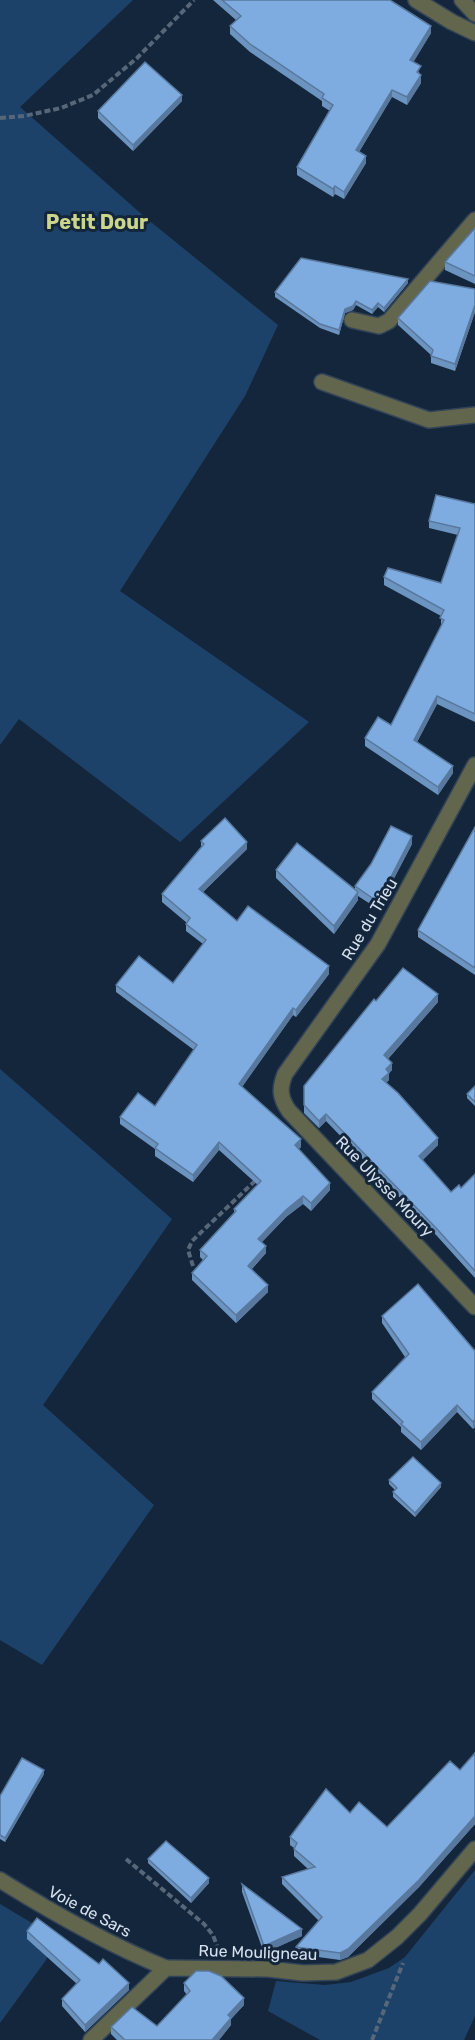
<svg xmlns="http://www.w3.org/2000/svg" width="475" height="2040" font-family="Rubik,sans-serif">
  <rect width="100%" height="100%" fill="#14263b"/>
  <g fill="#1d426a">
    <path d="M0,0h133l-113,107 126,111 132,107 -33,71 -125,195 189,131 -129,120 -161,-123 -19,26z"/>
    <path d="M0,1069l172,150 -129,186 111,100 -112,160 -42,-25z"/>
    <path d="M475,1870v146l-11,24h-144l-52,-29 8,-30 49,4 26,-3 38,-14 16,-11z"/>
    <path d="M0,1904l54,32 -8,24 -46,63z"/>
  </g>
  <g fill="none" stroke-linecap="round" stroke-linejoin="round">
    <g stroke="#334458" stroke-width="18">
      <g id="minor">
        <path d="M416,0l36,22 23,11"/>
        <path d="M462,0l13,14"/>
        <path d="M352,320l27,6 10,-5 86,-101"/>
        <path d="M322,382l107,38 46,-5"/>
        <path d="M475,765l-97,179 -93,130c-6,15 -5,24 4,37l186,196"/>
        <path d="M0,1880c53,33 107,64 166,88"/>
        <path d="M91,2040l75,-72 102,1 35,4 33,-1 32,-12 29,-23 23,-23 55,-65"/>
      </g>
    </g>
    <g stroke="#576779" stroke-width="4" stroke-dasharray="6 3" stroke-linecap="butt">
      <path d="M0,118l24,-2 37,-8 32,-13 44,-37 57,-58"/>
      <path d="M193,1266l-5,-16 4,-9 65,-62"/>
      <path d="M126,1859l78,65 9,11 4,11"/>
      <path d="M372,2040l31,-77"/>
    </g>
    <use href="#minor" stroke="#62664c" stroke-width="15"/>
  </g>
  <g fill="#6c94c1">
    <path d="M213,0h177l41,33 -18,29 7,12 1,9 -14,22 -15,-8 -33,55 7,11 -22,36 -9,-5 -2,3 -36,-22v-8l33,-56 -8,-5v-5l-72,-49 -20,-18v-8l6,-6z"/>
    <path d="M182,101l-49,50 -35,-33v-7z"/>
    <path d="M475,228v56l-30,-14v-8z"/>
    <path d="M408,283l-24,29 -6,-5 -6,7 -16,-9 -3,5 -8,3 -6,22 -19,-7 -45,-31v-5z"/>
    <path d="M475,289v23l-20,59 -24,-8v-8l-33,-30v-7z"/>
    <path d="M475,504v218l-38,-18 -20,38 36,31 -15,22 -73,-49v-8l26,-13 50,-99v-10l-57,-31v-8l57,6 17,-48 -29,-7v-7z"/>
    <path d="M475,827v148l-57,-38v-7z"/>
    <path d="M201,841l46,8 -44,43 34,29 92,53 -33,43 -3,-2 -51,72 59,60 -3,2 32,41 -19,21 -8,-7 -17,13 -24,25 4,11 -14,16 16,23 -32,31 -44,-43v-7l11,-13 -3,-3v-7l34,-37v-4l24,-24 -39,-35 -26,32 -38,-26v-7l-35,-25v-7l35,-11 39,-56 -78,-58v-7l57,-2 30,-39 -17,-13v-7l1,-1 -25,-21v-8l39,-46z"/>
    <path d="M412,844l-34,65 -20,-13v4l-24,34 -58,-56v-8l79,19v-3z"/>
    <path d="M376,1001l62,1 -50,57 4,11 -3,3v7l-3,3 52,62 -16,15 29,32 10,-4 14,-14v104l-38,-42 -111,-115 -7,7 -15,-15v-27z"/>
    <path d="M475,1086v20l-8,-8v-4z"/>
    <path d="M382,1316l89,31 4,4v76l-2,2 -16,-17 -36,38 -20,-18v-5l-29,-28v-7l33,-35 -23,-34z"/>
    <path d="M389,1480l52,7 -26,30 -22,-20v-5l2,-2 -6,-6z"/>
    <path d="M475,1753v71l-56,63 -71,70 -8,3 -44,-6v-7l23,-26 -37,-37v-7l26,-8 -14,-13v-8l-4,-3v-8l60,-24 37,14 73,-57z"/>
    <path d="M44,1774l-39,68 -5,-3v-43z"/>
    <path d="M148,1859l61,24 -18,20 -43,-40z"/>
    <path d="M242,1884l60,52 -38,17 -22,-61z"/>
    <path d="M27,1931l72,33 30,26 -44,42 -23,-26v-7l15,-15 -50,-45z"/>
    <path d="M184,1983l60,22 -13,14v6l-12,15h-102l-6,-6v-7l46,-1 30,-31 -3,-4z"/>
  </g>
  <g fill="#58789d">
    <path d="M431,26v7l-21,35v-8z"/>
    <path d="M421,75v8l-14,22v-8z"/>
    <path d="M392,90v7l-36,60v-7z"/>
    <path d="M182,95v6l-49,50v-6z"/>
    <path d="M366,156v7l-22,36v-7z"/>
    <path d="M335,186v8l-2,3v-8z"/>
    <path d="M408,279v4l-24,29v-4z"/>
    <path d="M356,301v4l-3,5 -8,3 -6,22v-5l6,-21z"/>
    <path d="M378,303v4l-6,7v-4z"/>
    <path d="M475,305v7l-20,59v-7z"/>
    <path d="M437,696v8l-23,44v-8z"/>
    <path d="M453,766v7l-15,22v-8z"/>
    <path d="M412,836v8l-34,65v-7z"/>
    <path d="M247,842v7l-48,47v-7z"/>
    <path d="M358,892v8l-24,34v-8z"/>
    <path d="M329,966v8l-33,43v-7z"/>
    <path d="M438,994v8l-54,61v-8z"/>
    <path d="M293,1008v7l-54,76v-7z"/>
    <path d="M392,1063v7l-3,3v7l-7,6v-7l4,-10z"/>
    <path d="M326,1114v7l-7,7v-7z"/>
    <path d="M438,1138v7l-19,19v-8z"/>
    <path d="M301,1139v8l-6,6v-8z"/>
    <path d="M219,1142v8l-26,32v-7z"/>
    <path d="M330,1183v7l-19,21v-8z"/>
    <path d="M303,1196v8l-17,13 -28,29v-7l28,-29z"/>
    <path d="M266,1246v7l-18,20v-7z"/>
    <path d="M268,1285v7l-32,31v-8z"/>
    <path d="M457,1405v7l-36,38v-8z"/>
    <path d="M475,1419v8l-2,2v-7z"/>
    <path d="M441,1483v4l-26,30v-4z"/>
    <path d="M44,1770v4l-39,68v-4z"/>
    <path d="M475,1816v8l-56,63 -71,70 -8,3v-7z"/>
    <path d="M209,1878v5l-18,20v-5z"/>
    <path d="M302,1929v7l-38,17v-7z"/>
    <path d="M129,1983v7l-44,42v-7z"/>
    <path d="M244,1998v7l-13,14v6l-12,15h-7l16,-25z"/>
  </g>
  <g fill="#7eace0" stroke="#58789d" stroke-width="1.5">
    <path d="M222,0h168l41,26 -21,34 11,6 -4,6 4,3 -14,22 -15,-7 -36,60 10,6 -22,36 -9,-6 -2,3 -36,-22 36,-62 -11,-7 2,-4 -74,-50 -20,-18 11,-10z"/>
    <path d="M145,62l37,33 -49,50 -35,-34z"/>
    <path d="M475,228v48l-30,-14z"/>
    <path d="M301,258l107,21 -24,29 -6,-5 -6,7 -16,-9 -3,5 -8,3 -6,21 -19,-6 -45,-32z"/>
    <path d="M430,281l45,8v16l-20,59 -24,-8 2,-6 -35,-32z"/>
    <path d="M436,495l39,9v210l-38,-18 -23,44 39,26 -15,21 -73,-49 13,-21 13,8 53,-105 -4,-2 4,-8 -60,-33 4,-9 53,15 19,-55 -31,-7z"/>
    <path d="M225,818l22,24 -48,47 38,32 11,-15 81,60 -33,44 -3,-2 -54,76 62,55 -6,6 35,38 -19,20 -8,-7 -17,14 -28,29 8,7 -18,20 20,19 -32,30 -44,-42 15,-17 -7,-6 36,-39 -2,-2 27,-28 -42,-39 -26,33 -38,-27 3,-4 -38,-27 18,-24 17,13 42,-61 -81,-60 23,-29 34,27 33,-43 -20,-16 4,-6 -28,-24 42,-50 -3,-3z"/>
    <path d="M391,826l21,10 -34,66 -23,-16 16,-22z"/>
    <path d="M475,827v141l-57,-38z"/>
    <path d="M297,843l61,49 -24,34 -58,-56z"/>
    <path d="M403,968l35,26 -54,61 8,8 -6,6 3,4 -7,6 16,14 40,45 -19,18 32,36 8,-7 2,3 14,-14v97l-38,-42 -111,-115 -7,7 -15,-16v-19l70,-87 2,2z"/>
    <path d="M475,1086v16l-8,-8z"/>
    <path d="M418,1284l57,67v68l-2,3 -16,-17 -36,37 -20,-18 2,-2 -31,-30 37,-38 -27,-38z"/>
    <path d="M413,1457l28,26 -26,30 -22,-21 4,-4 -8,-8z"/>
    <path d="M475,1753v63l-56,64 -71,69 -8,4 -44,-6 26,-30 -40,-40 33,-10 -21,-18 3,-6 -7,-6 36,-48 24,24 9,-11 28,25 63,-66 10,9z"/>
    <path d="M22,1758l22,12 -39,68 -5,-3v-39z"/>
    <path d="M166,1841l43,37 -18,20 -43,-39z"/>
    <path d="M242,1884l60,45 -38,17z"/>
    <path d="M37,1918l62,46 4,-5 26,24 -44,42 -23,-26 18,-19 -53,-49z"/>
    <path d="M196,1971h13l12,5 23,22 -16,17 3,3 -19,22h-87l-14,-13 21,-20 25,19 33,-35 -6,-8z"/>
  </g>
  <g text-anchor="middle" stroke-width="6" stroke-linejoin="round" paint-order="stroke">
    <g font-size="16" fill="#d4e0ee" stroke="#14263b">
      <text transform="translate(369 919) rotate(-59)" y="6">Rue du Trieu</text>
      <text transform="translate(385 1186) rotate(46)" y="6">Rue Ulysse Moury</text>
      <text transform="translate(90 1911) rotate(28)" y="6">Voie de Sars</text>
      <text transform="translate(258 1952) rotate(2)" y="6">Rue Mouligneau</text>
    </g>
    <g font-size="20" font-weight="bold" fill="#cbd68a" stroke="#14263b">
      <text x="97" y="229">Petit Dour</text>
    </g>
  </g>
</svg>
